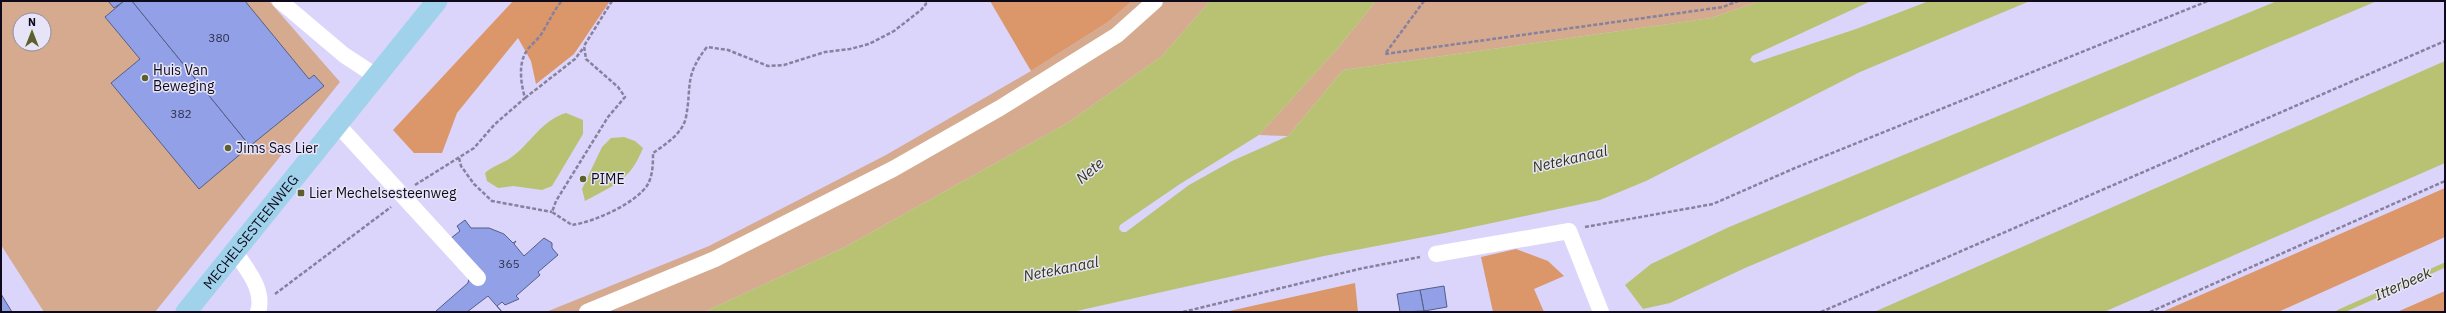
<svg xmlns="http://www.w3.org/2000/svg" width="2446" height="313" font-family="'IBM Plex Sans',sans-serif">
  <rect width="100%" height="100%" fill="#dbd4fb"/>
  <g fill="#d5aa8e" fill-rule="evenodd">
    <path d="M1,1h268l71,81 -185,230h-111l-43,-67zM20,20h24v24h-24z"/>
    <path d="M1132,1h78l-48,55 -93,66 -224,125 -141,65h-158l163,-66 177,-91 145,-84 77,-49z"/>
    <path d="M1376,1h384l-49,17 -368,52 -55,66 -29,-1 79,-87z"/>
  </g>
  <g fill="#db9669">
    <path d="M513,1h97l-36,53 -38,30 -5,-23 -13,-23 -61,75 -15,40h-28l-21,-23z"/>
    <path d="M990,1h142l-24,21 -77,49z"/>
    <path d="M2445,188v49l-167,75h-116z"/>
    <path d="M1516,249l32,12 16,15 -30,13 10,23h-51l-12,-55z"/>
    <path d="M1355,283l3,29h-133z"/>
    <path d="M2445,291v21h-48z"/>
  </g>
  <g fill="#b9c273">
    <path d="M1210,1h166l-38,47 -79,87 -79,49 -60,41 -1,4 3,3h4l63,-47 43,-24 56,-25 55,-66 368,-52 49,-17h111l-119,55 -2,4 4,3 102,-34 73,-28h101l-170,71 -214,109 -46,19 -155,33 -121,23 -252,56h-368l141,-65 224,-125 93,-66z"/>
    <path d="M2277,1h100l-632,267 -75,35 -27,6 -18,-24 26,-21 78,-37z"/>
    <path d="M2445,61v102l-341,149h-230z"/>
    <path d="M566,113l17,7v14l-31,52 -10,4 -29,-4 -15,2 -11,-7 -2,-8c8,-7 16,-9 24,-14 21,-14 32,-39 57,-46z"/>
    <path d="M624,137l11,4 8,7c-13,33 -29,37 -58,53l-3,-12 20,-42 9,-9z"/>
  </g>
  <g fill="none" stroke-linecap="round" stroke-linejoin="round">
    <path stroke="#b9c273" stroke-width="5" d="M2339,312l106,-47"/>
  </g>
  <g fill="#92a1e7" stroke="#545e87">
    <path d="M108,1h16l-10,7z"/>
    <path d="M124,1h8l118,145 -51,43 -88,-106 29,-24 -35,-42z"/>
    <path d="M132,1h113l64,78 5,-4 10,11 -74,60z"/>
    <path d="M465,220l6,8h18l15,6 9,9 3,-2 -2,3 10,12 20,-18 8,5v5l6,7 -20,17 2,3 -24,21 3,3 -14,6 -3,-3 -5,4 5,6 -14,-16 -21,16h-29l-2,-1 32,-28 1,-5 -19,-39 10,-8 -3,-5z"/>
    <path d="M1444,286l3,21 -23,4 -4,-21z"/>
    <path d="M1420,290l4,21 -24,1 -3,-18z"/>
    <path d="M1,294l11,18h-11z"/>
  </g>
  <g fill="none" stroke-linecap="round" stroke-linejoin="round">
    <g stroke="#87819f" stroke-width="2.5" stroke-dasharray="4 2" stroke-linecap="butt">
      <path d="M612,1l-28,45 2,13 32,28 7,10 -17,20 -52,84 -4,11 20,13c22,-3 65,-22 76,-41 5,-9 5,-22 5,-31 13,-9 30,-20 33,-36 6,-32 -2,-41 21,-70l21,3 40,16 16,-1 41,-13 25,-3 19,-5 25,-13 27,-21 5,-6 -1,-3"/>
      <path d="M1424,1l-39,53 338,-47 15,-6"/>
      <path d="M525,98l50,-39 9,-12"/>
      <path d="M459,158l2,8 13,18 18,17 60,11"/>
      <path d="M415,185l59,-37 21,-24 30,-26c-4,-14 -7,-33 1,-46 4,-7 12,-12 16,-19 7,-11 11,-22 20,-32"/>
      <path d="M1585,227l128,-23 82,-36 413,-167"/>
      <path d="M275,294l116,-87"/>
      <path d="M1183,312l176,-43 61,-12"/>
      <path d="M1821,312l624,-271"/>
      <path d="M2150,312l295,-131"/>
    </g>
    <g stroke="#fff" stroke-width="16">
      <path d="M280,1l64,54 32,21"/>
      <path d="M337,124l141,154"/>
      <path d="M236,253c11,17 29,37 22,59"/>
      <path d="M1436,254l133,-23 32,81"/>
      <path d="M587,312l128,-53 178,-90 107,-61 117,-73 38,-34"/>
    </g>
    <path stroke="#a0d2ec" stroke-width="21" id="s1" d="M186,312l251,-311"/>
  </g>
  <g fill="#5b602e" stroke="#e7e4f8" stroke-width="1.5">
    <circle cx="145" cy="78" r="4"/>
    <circle cx="228" cy="148" r="4"/>
    <circle cx="583" cy="179" r="4"/>
    <rect x="297" y="189" width="8" height="8" rx="2"/>
  </g>
  <g text-anchor="middle" stroke-width="3" stroke-linejoin="round" paint-order="stroke">
    <g font-size="12" fill="#2f304e">
      <text x="219" y="42">380</text>
      <text x="181" y="118">382</text>
      <text x="509" y="268">365</text>
    </g>
    <g font-size="14" fill="#0e0a1b" stroke="#e7e4f8" text-anchor="start">
      <text x="153" y="75">Huis Van<tspan x="153" dy="16">Beweging</tspan></text>
      <text x="236" y="153">Jims Sas Lier</text>
      <text x="591" y="184">PIME</text>
      <text x="309" y="198">Lier Mechelsesteenweg</text>
    </g>
    <g font-size="14" fill="#0e0a1b" stroke="#e7e4f8">
      <text dy="5" stroke="none"><textPath href="#s1" startOffset="103">MECHELSESTEENWEG</textPath></text>
    </g>
    <g font-size="15" font-style="italic" fill="#323513" stroke="#e7e4f8">
      <text transform="translate(1570 159) rotate(-13)" y="5">Netekanaal</text>
      <text transform="translate(1090 171) rotate(-40)" y="5">Nete</text>
      <text transform="translate(1061 269) rotate(-11)" y="5">Netekanaal</text>
      <text transform="translate(2403 284) rotate(-24)" y="5">Itterbeek</text>
    </g>
  </g>
  <rect width="2446" height="313" fill="none" stroke="#0e0a1b" stroke-width="4"/>
  <g transform="translate(32 32)"><circle r="19" fill="#e7e4f8" stroke="#908da0"/>
  <path d="M0-3L7 15L0 10L-7 15Z" fill="#5b602e"/>
  <text y="-6" font-size="11" font-weight="bold" text-anchor="middle" fill="#0e0a1b">N</text>
  </g>
</svg>
